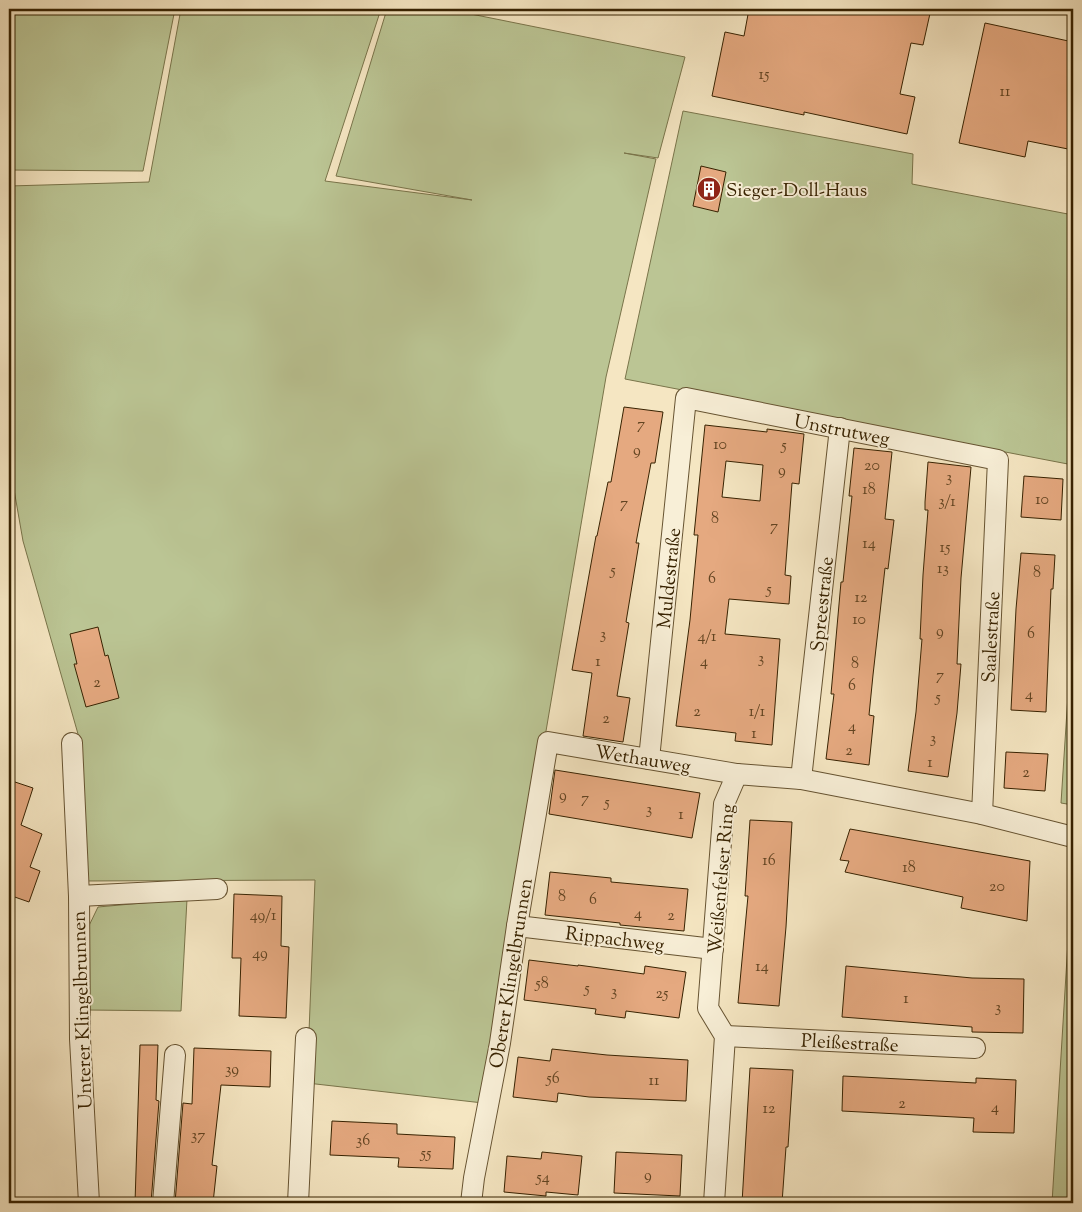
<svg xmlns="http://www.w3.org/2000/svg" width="1082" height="1212" font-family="'Sorts Mill Goudy',serif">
  <rect width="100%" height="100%" fill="#f5e6c2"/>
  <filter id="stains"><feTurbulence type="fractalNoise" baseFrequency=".004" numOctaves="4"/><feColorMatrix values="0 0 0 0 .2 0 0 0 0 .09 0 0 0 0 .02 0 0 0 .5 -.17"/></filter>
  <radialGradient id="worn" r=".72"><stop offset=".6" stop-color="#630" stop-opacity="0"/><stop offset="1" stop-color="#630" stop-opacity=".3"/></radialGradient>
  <g fill="#bbc594" stroke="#79744a">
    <path d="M9,9h166l-32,162 -134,-1z"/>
    <path d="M181,9h200l-56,172 147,19 -136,-24 51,-167h59l239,48 -27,101 -34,-5 32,6 -50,218 -123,726 -176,-20 8,-203 -232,1 -3,-140 -57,-200 -14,-80v-275l140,-4z"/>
    <path d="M683,111l230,43 -1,30 161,31v250l-448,-86z"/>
    <path d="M1073,618v187l-12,-2z"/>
    <path d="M1073,860v343h-21z"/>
    <path d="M187,899l-6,112 -94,-1 -2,-76 13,-27z"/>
  </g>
  <g fill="#e5a980" stroke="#372201" fill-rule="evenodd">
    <path d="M749,9h182l-8,36 -12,-2 -11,51 15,3 -8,37 -103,-22v3l-92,-19 13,-64 19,4z"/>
    <path d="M985,23l88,19v108l-45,-9 -3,16 -66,-14z"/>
    <path d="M701,166l25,6 -8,40 -25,-6z"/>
    <path d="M624,407l39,5 -8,51h-4l-15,80h3l-13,79 3,1 -12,73 13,2 -7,44 -40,-6 9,-63 -20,-3 24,-134h1l11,-54h3z"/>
    <path d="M705,425l62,7v-3l37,5 -5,50 -7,-1 -7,92 6,1 -2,28 -60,-5 -4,35 55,5 -8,106 -37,-4 1,-8 -60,-7 14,-106 8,-85h-4zM726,461l37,4 -3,36 -38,-4z"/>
    <path d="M854,448l38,4 -7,67 9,1 -6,49 -3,-1 -12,107 -4,40 5,1 -5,49 -43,-6 8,-65h-3l10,-112h2l9,-86h-3z"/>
    <path d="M928,462l43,5 -10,111 -4,86h4l-4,49 -9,64 -40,-6 8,-59 6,-73h-2l3,-64 5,-65h-3v-8z"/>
    <path d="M1024,476l39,3 -2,41 -40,-3z"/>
    <path d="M1021,553l34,2 -2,34h-2l-5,123 -35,-2 5,-101z"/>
    <path d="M98,627l7,29 3,-1 11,43 -33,9 -12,-43h3l-7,-30z"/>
    <path d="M1006,752l42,2 -3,37 -41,-3z"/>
    <path d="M555,770l145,23 -8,45 -143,-24z"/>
    <path d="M9,780l24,8 -12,37 21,9 -12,33 10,4 -11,31 -20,-7z"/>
    <path d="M750,820l42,2 -6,105 -7,79 -41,-3 10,-107h-3z"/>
    <path d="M850,829l180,32 -3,60 -66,-13 2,-11 -118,-25 4,-11 -9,-1z"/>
    <path d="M550,872l61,6v4l77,7 -4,42 -64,-6v-2l-75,-8z"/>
    <path d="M234,894l48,2 -1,50 8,1 -3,71 -47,-2 2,-58h-9z"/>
    <path d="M529,960l49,6v-1l66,9 1,-8 41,6 -7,46 -53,-7 -1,7 -30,-4 1,-5 -72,-9z"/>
    <path d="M846,966l126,12 52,1 -1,54 -51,-1v-5l-130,-10z"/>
    <path d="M140,1045h18l-2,55 3,1 -8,102h-16z"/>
    <path d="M194,1048l77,3 -1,36 -49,-2 -9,80 5,1 -4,37h-38l8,-100 9,1z"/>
    <path d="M552,1049l55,6 81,5 -2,41 -97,-4 -31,-4 -1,9 -44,-5 5,-40 32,4z"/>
    <path d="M750,1068l43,2 -5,77h-2l-4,56h-40z"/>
    <path d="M843,1076l133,7v-5l40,2 -2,53 -41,-1 1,-14 -132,-7z"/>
    <path d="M332,1121l65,3v10l58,3 -2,32 -55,-2 1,-9 -69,-3z"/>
    <path d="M542,1152l40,4 -4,39 -32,-3v4l-42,-4 3,-36 34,3z"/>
    <path d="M616,1152l66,3 -2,41 -66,-3z"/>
  </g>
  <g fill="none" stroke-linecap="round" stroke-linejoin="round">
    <g stroke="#665331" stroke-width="22">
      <g id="minor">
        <path d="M72,743l7,153 1,143 9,164"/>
        <path d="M649,759l37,-361 312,62 -16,354"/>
        <path d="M801,779l39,-351"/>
        <path d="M79,896l138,-7"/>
        <path d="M517,926l196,23"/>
        <path d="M725,1036l250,12"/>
        <path d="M163,1203l12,-148"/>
        <path d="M298,1203l8,-165"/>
        <path d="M471,1203l3,-25 26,-135 17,-117 31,-184 189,32"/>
        <path d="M714,1203l11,-167 -17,-28 16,-204 13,-30 64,5 181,35 91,23"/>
      </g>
    </g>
    <use href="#minor" stroke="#f8efd7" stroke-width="20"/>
  </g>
  <defs>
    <g id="building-disc" transform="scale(1.25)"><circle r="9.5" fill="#8f2418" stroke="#f8efd7"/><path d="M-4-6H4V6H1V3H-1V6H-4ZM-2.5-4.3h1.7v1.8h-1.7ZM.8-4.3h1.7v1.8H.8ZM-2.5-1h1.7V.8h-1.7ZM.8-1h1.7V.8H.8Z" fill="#fff"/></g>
  </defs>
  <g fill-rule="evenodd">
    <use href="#building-disc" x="709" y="189"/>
  </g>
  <g text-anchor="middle" stroke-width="4" stroke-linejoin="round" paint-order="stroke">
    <g font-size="16" fill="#624421">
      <text x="764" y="79">15</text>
      <text x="1005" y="96">11</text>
      <text x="641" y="429">7</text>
      <text x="720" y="449">10</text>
      <text x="784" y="450">5</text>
      <text x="637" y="455">9</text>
      <text x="872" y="470">20</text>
      <text x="782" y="475">9</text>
      <text x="949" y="482">3</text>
      <text x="869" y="494">18</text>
      <text x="1042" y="504">10</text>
      <text x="947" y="506">3/1</text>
      <text x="624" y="508">7</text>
      <text x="715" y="523">8</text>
      <text x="774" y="531">7</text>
      <text x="869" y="548">14</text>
      <text x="945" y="552">15</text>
      <text x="943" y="573">13</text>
      <text x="613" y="575">5</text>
      <text x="1037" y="577">8</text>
      <text x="712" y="583">6</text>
      <text x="769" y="594">5</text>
      <text x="861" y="602">12</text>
      <text x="859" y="624">10</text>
      <text x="940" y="636">9</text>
      <text x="1031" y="638">6</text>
      <text x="603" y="639">3</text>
      <text x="707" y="641">4/1</text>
      <text x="761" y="663">3</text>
      <text x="598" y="666">1</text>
      <text x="704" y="666">4</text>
      <text x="855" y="668">8</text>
      <text x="940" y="680">7</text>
      <text x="97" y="687">2</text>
      <text x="852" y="690">6</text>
      <text x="1029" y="699">4</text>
      <text x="938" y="702">5</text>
      <text x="697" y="716">2</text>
      <text x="757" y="716">1/1</text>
      <text x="606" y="723">2</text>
      <text x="852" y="731">4</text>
      <text x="754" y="738">1</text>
      <text x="933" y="743">3</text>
      <text x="849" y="755">2</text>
      <text x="930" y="767">1</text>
      <text x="1026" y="777">2</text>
      <text x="563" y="800">9</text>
      <text x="585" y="803">7</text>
      <text x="607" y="807">5</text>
      <text x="649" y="814">3</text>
      <text x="681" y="819">1</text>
      <text x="769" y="865">16</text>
      <text x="909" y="872">18</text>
      <text x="997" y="891">20</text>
      <text x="562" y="901">8</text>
      <text x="593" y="904">6</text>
      <text x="638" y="918">4</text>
      <text x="263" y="920">49/1</text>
      <text x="671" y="920">2</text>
      <text x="260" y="958">49</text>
      <text x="762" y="971">14</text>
      <text x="542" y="988">58</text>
      <text x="587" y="993">5</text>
      <text x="614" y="996">3</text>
      <text x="662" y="998">25</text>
      <text x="906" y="1003">1</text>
      <text x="998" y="1012">3</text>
      <text x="232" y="1074">39</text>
      <text x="553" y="1083">56</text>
      <text x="654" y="1085">11</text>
      <text x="902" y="1108">2</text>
      <text x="995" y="1112">4</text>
      <text x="769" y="1113">12</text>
      <text x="198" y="1140">37</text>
      <text x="363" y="1145">36</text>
      <text x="426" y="1158">55</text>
      <text x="648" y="1180">9</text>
      <text x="543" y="1182">54</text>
    </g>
    <g font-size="19" fill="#372201" stroke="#f8efd7" text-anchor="start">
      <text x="726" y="196">Sieger-Doll-Haus</text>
    </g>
    <g font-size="19" fill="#372201" stroke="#f8efd7">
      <text transform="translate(842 429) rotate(11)" y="7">Unstrutweg</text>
      <text transform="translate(668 578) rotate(-84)" y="7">Muldestraße</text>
      <text transform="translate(821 604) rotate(-84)" y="7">Spreestraße</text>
      <text transform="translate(990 637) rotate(-87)" y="7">Saalestraße</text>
      <text transform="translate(643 758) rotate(9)" y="7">Wethauweg</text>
      <text transform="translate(720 879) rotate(-85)" y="7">Weißenfelser Ring</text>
      <text transform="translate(615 938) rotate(7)" y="7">Rippachweg</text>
      <text transform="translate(510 973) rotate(-81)" y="7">Oberer Klingelbrunnen</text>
      <text transform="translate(81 1010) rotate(-92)" y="7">Unterer Klingelbrunnen</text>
      <text transform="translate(850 1042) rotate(3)" y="7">Pleißestraße</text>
    </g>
  </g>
  <rect width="1082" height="1212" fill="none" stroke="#f5e6c2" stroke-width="30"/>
  <rect x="10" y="10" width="1062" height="1192" fill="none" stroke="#372201" stroke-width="2.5"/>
  <rect x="15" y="15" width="1052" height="1182" fill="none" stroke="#372201"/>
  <rect width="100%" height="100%" filter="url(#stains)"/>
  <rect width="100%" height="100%" fill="url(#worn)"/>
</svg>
